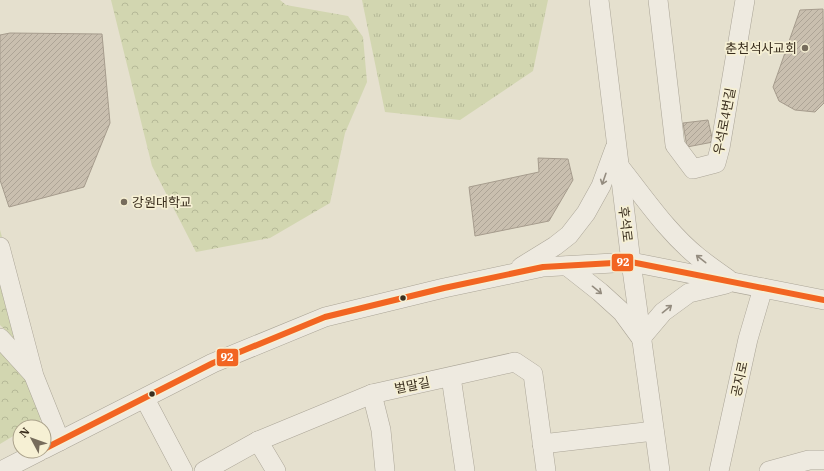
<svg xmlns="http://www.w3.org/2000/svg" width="824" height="471" font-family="'IBM Plex Serif','Noto Sans KR',serif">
  <defs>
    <pattern id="grass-tufts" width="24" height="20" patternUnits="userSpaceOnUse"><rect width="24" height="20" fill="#d2d6b0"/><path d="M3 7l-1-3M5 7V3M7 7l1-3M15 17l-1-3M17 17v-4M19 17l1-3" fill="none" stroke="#b5b897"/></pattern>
    <pattern id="forest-crowns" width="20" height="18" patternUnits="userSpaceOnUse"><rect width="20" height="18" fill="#d2d6b0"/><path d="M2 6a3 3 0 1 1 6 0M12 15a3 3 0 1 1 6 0" fill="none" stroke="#b5b897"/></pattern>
    <pattern id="building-hatch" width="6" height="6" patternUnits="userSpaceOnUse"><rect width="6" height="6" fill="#c9bfaf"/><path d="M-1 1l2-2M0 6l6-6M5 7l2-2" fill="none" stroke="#ada496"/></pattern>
  </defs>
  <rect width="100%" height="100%" fill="#e5e0ce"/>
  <path fill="url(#grass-tufts)" d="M362,0h186l-15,71 -73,49 -75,-8z"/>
  <g fill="url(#forest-crowns)">
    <path d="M111,0h169l6,5 62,11 15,21 4,45 -22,51 -15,70 -60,35 -74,14 -44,-86z"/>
    <path d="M0,230l37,130 -37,-35z"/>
    <path d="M0,352l42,43 9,19 -22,13h-9v5l-20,12z"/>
  </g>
  <g fill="url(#building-hatch)" stroke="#a69c8d">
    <path d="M823,9l1,94 -9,9 -20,-2 -16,-9 -6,-14 27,-77z"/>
    <path d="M10,33l92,1 8,89 -26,64 -75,20 -9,-27v-145z"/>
    <path d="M708,120l5,22 -26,5 -4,-24z"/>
    <path d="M538,158l30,1 5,21 -24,41 -74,15 -6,-49 70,-15z"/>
  </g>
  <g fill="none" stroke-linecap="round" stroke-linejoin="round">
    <g stroke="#aba597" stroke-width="20">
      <g id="minor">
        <path d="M599,0l32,262 29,209"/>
        <path d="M658,0l17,145 18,24 23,-6 4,-15 25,-148"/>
        <path d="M619,166c25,31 48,66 79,91 10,8 20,15 30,22"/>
        <path d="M0,247l34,129 26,65"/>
        <path d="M567,266l33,26 22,20 19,26 22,-26 26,-19 37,-9"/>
        <path d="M521,267l34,-21 14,-11 17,-22 15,-27 14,-38"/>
        <path d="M0,338l32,35"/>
        <path d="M451,377l14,94"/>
        <path d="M372,394l9,36 4,41"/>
        <path d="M145,399l38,72"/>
        <path d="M258,441l18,30"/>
        <path d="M542,444l112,-13"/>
        <path d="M44,449l169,-86 112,-46 119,-29 99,-21 88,-5 193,38"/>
        <path d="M1,471l39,-20"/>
        <path d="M204,471l54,-30 114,-47 143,-32 18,12 13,97"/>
        <path d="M719,471l29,-132 15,-51"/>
        <path d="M769,471l40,-11h15"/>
      </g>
    </g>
    <use href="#minor" stroke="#eeeae0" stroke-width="19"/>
    <g stroke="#f6f0d4" stroke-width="9">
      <path id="bus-1" d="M44,449l169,-86 112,-46 119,-29 99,-21 88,-5 193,38"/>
    </g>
    <use href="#bus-1" stroke="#f26522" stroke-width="6"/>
  </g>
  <defs><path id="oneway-shaft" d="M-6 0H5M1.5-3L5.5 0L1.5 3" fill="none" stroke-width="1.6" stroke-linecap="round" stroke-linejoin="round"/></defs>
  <g stroke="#948c7f">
    <use href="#oneway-shaft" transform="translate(604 179) rotate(109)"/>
    <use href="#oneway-shaft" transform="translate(701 259) rotate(-142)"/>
    <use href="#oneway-shaft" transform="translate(597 290) rotate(39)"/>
    <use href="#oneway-shaft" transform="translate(667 309) rotate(-39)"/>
  </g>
  <g fill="#766c5c" stroke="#f6f0d4" stroke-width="1.5">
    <circle cx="805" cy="48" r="4"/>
    <circle cx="124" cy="202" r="4"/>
  </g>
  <g fill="#3a2e1e" stroke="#f6f0d4" stroke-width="1.5">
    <circle cx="403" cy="298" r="3.5"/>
    <circle cx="152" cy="394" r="3.5"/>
  </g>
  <g text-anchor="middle" stroke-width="3.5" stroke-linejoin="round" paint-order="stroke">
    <g font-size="13" fill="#3a2e1e" stroke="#f6f0d4" text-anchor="end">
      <text x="797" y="53">춘천석사교회</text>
      <text x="132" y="207" text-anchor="start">강원대학교</text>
    </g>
    <g font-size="13" fill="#3a2e1e" stroke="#f6f0d4">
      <text transform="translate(724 121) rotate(-79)" y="5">우석로4번길</text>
      <text transform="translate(626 224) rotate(83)" y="5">후석로</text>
      <text transform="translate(739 379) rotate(-78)" y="5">공지로</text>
      <text transform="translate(412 385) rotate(-12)" y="5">벌말길</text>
    </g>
  </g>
  <g stroke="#f6f0d4" stroke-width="1.5">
    <rect x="611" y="253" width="23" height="19" rx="4" fill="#f26522"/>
    <rect x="216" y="348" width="23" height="19" rx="4" fill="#f26522"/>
  </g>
  <g font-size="11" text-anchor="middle" font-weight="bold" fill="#fff">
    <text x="623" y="266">92</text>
    <text x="227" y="361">92</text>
  </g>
  <g transform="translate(32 439) rotate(311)"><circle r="19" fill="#f6f0d4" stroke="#aba28b"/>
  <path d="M0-3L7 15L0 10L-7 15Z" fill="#766c5c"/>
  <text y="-6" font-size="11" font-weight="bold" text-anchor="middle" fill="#3a2e1e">N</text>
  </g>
</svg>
